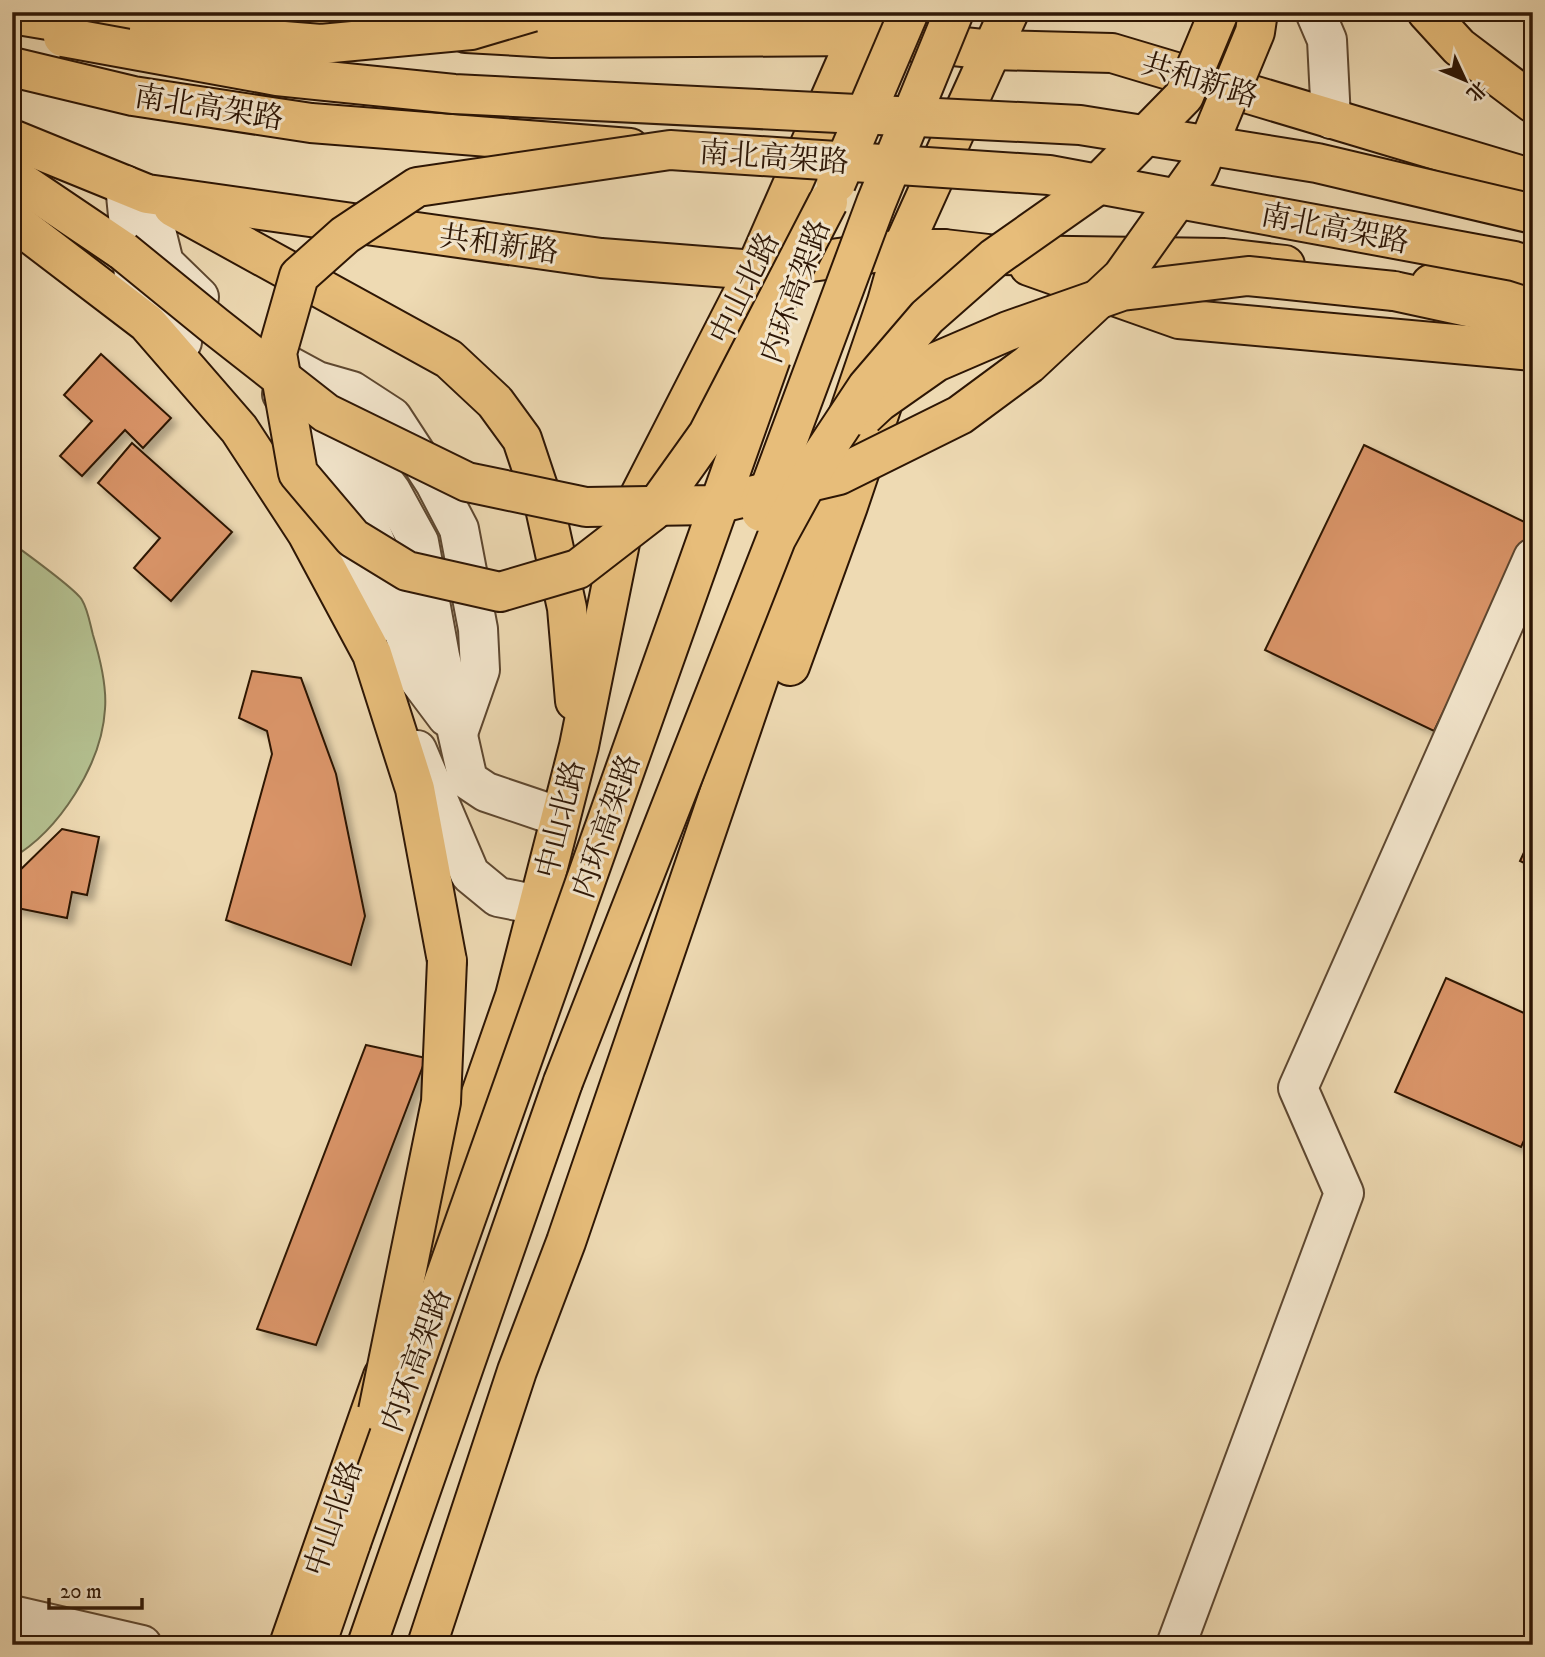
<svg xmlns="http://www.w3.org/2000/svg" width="1545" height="1657" font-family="'IM FELL DW Pica','Noto Serif SC',serif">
  <defs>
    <filter id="shadow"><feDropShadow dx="6" dy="6" stdDeviation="3.5" flood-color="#0004"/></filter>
  </defs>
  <rect width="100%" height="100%" fill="#eedab3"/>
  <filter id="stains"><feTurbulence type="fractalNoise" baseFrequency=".00286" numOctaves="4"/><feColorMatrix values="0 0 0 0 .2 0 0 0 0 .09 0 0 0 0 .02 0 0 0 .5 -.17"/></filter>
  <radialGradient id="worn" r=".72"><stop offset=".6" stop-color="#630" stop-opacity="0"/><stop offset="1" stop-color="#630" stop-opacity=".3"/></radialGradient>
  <path fill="#b4c090" stroke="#706b4a" stroke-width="2" d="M12,543c13,10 64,46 70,57 6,10 8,24 11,35 7,23 14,50 12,74 -3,55 -46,122 -93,149z"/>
  <g fill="#d99468" stroke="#2d1605" stroke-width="2" filter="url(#shadow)">
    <path d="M101,354l70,64 -28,30 -18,-18 -43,46 -22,-20 32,-35 -28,-26z"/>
    <path d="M132,443l100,89 -61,69 -37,-33 26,-30 -62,-55z"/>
    <path d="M1364,445l169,81 -99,205 -169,-81z"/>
    <path d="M252,671l49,7 35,96 29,142 -14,49 -125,-45 46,-166 -5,-23 -28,-13z"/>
    <path d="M62,829l37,8 -12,58 -15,-3 -5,26 -55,-11v-29z"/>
    <path d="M1533,833v34l-13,-6z"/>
    <path d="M1446,978l87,39v104l-12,26 -126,-55z"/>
    <path d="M366,1045l60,13 -110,287 -59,-16z"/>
  </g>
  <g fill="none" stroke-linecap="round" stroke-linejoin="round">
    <g stroke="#5d4730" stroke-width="42">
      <g id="minor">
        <path d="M1315,12l12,28 4,79"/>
        <path d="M125,185l9,91 28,42 20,24"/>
        <path d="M147,194l17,69 35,34"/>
        <path d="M269,355l48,26 35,10 40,26 43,66 24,46 19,100 2,41 -22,63"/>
        <path d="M282,394l80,116 22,53 33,114 30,40"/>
        <path d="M332,411l59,80 28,51 21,114 28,124 18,12 74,25"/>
        <path d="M316,512l28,42 28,74"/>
        <path d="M417,750l53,124 28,23 40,8"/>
        <path d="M12,1615l130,30"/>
        <path d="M1176,1645l168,-452 -46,-105 235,-530"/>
      </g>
    </g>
    <g stroke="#2d1605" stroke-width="42">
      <g id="major">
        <path d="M171,12l50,7 153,9"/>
        <path d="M374,28l38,-16"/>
        <path d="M466,33l86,5 306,-2 134,14 120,3 421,126"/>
        <path d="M12,139l135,55 454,64 154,12 147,-21h42l53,6 227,3 61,7"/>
        <path d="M173,207l276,152 46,43 27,37 23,69 22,100 8,93"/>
        <path d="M1029,266l150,53 354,32"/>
        <path d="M1431,284l102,16"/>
        <path d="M790,666l58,-160 75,-222 21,-35"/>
        <path d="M420,1269l95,-273 64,-250 44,-218 132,-258 113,-258"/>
        <path d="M289,1645l94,-269"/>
        <path d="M427,1645l90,-274 49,-129 321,-940 15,-53 107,-237"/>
      </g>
    </g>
    <g stroke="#2d1605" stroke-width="42">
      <g id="highway">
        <path d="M1427,12l32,35 74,56"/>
        <path d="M12,14l60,10 77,6"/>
        <path d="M12,67l121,29 178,27 319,25"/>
        <path d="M12,176l111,75"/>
        <path d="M12,220l135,103 92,106 68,104 65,121 43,135 32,172"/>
        <path d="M1394,291l139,30"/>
        <path d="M316,1645l35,-102"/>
        <path d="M367,1645l196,-563"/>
      </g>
    </g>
    <use href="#minor" stroke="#f4e7ce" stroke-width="38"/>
    <use href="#major" stroke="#e7bd7a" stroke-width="38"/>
    <use href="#highway" stroke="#e7bd7a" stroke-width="38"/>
    <g stroke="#2d1605" stroke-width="42" stroke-linecap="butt">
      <g id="highway-bridge">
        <path d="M149,30l172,14 150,-14 61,-18"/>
        <path d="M63,37l214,39 177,18 626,31 237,38 216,51"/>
        <path d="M836,183l73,-171"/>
        <path d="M828,202l-120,232 -55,77 -75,58 -78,23 -93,-21 -54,-33 -55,-65 -21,-120 22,-77 46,-41 72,-48 253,-37 379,25 465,86 19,6"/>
        <path d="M123,251l92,75 111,87 141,69 119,25 126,-2 127,-30 121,-60 69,-51 93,-87 76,-107 57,-138 3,-20"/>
        <path d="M864,416l15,-14 57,-40 72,-31 114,-40 126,-15 146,15"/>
        <path d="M761,512l115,-309 78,-191"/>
        <path d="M563,1082l213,-543 46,-84 45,-68 60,-70 67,-59 101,-71 89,-91 35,-84"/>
        <path d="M378,1411l63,-309 6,-141"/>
        <path d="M351,1543l420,-1185"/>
      </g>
    </g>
    <use href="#highway-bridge" stroke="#e7bd7a" stroke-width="38"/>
  </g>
  <g text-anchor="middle" stroke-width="6" stroke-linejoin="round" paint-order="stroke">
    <g font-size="30" fill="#2d1605" stroke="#f4e7ce">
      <text transform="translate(1200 80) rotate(17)" y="10">共和新路</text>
      <text transform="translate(209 107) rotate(9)" y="10">南北高架路</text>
      <text transform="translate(774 157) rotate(4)" y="10">南北高架路</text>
      <text transform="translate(1335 228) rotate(11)" y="10">南北高架路</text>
      <text transform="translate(499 244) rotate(8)" y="10">共和新路</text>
      <text transform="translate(744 288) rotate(-64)" y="10">中山北路</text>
      <text transform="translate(795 291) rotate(-70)" y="10">内环高架路</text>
      <text transform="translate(560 819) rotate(-76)" y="10">中山北路</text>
      <text transform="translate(606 826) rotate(-71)" y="10">内环高架路</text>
      <text transform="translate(416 1360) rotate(-70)" y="10">内环高架路</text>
      <text transform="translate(333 1518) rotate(-71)" y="10">中山北路</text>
    </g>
  </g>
  <rect width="1545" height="1657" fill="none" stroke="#eedab3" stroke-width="42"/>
  <rect x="14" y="14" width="1517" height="1629" fill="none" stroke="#2d1605" stroke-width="3.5"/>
  <rect x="21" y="21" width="1503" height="1615" fill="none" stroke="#2d1605" stroke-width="2"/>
  <g transform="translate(1465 80) rotate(134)" stroke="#f4e7ce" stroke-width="5" paint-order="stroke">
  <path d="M0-5L12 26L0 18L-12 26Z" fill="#2d1605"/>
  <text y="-10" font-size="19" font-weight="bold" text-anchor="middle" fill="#2d1605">北</text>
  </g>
  <path d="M49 1598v10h93v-10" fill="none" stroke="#2d1605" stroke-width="3.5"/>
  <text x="60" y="1598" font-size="21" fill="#2d1605" stroke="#f4e7ce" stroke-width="5" paint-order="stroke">20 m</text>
  <rect width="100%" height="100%" filter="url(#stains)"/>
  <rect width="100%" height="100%" fill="url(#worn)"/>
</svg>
